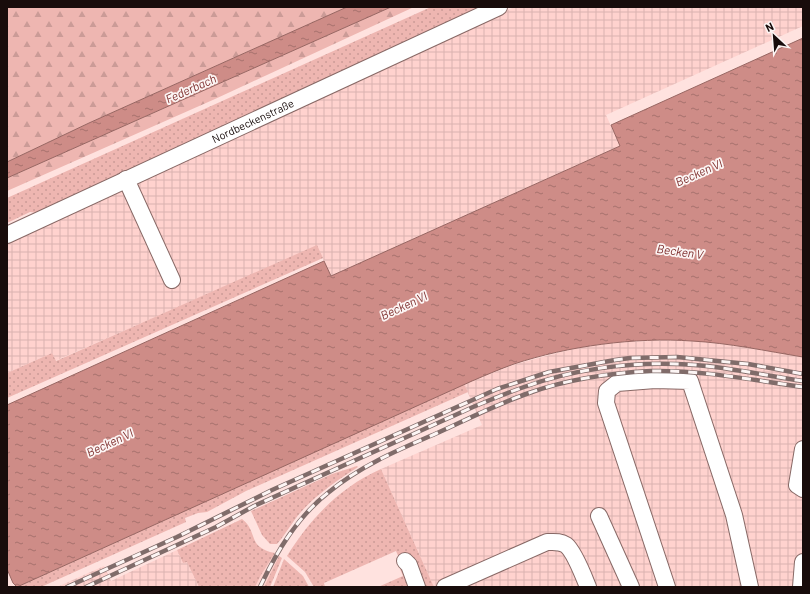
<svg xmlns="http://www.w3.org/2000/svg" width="810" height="594" font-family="Barlow,sans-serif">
  <defs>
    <pattern id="industrial-grid" width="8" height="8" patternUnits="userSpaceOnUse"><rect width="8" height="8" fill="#ffd2ce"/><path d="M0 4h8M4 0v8" fill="none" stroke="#dab3b0"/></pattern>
    <pattern id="grass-dots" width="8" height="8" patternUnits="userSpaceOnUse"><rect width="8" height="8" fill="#eeb6b1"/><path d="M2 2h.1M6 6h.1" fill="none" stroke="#cb9b97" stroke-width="1.8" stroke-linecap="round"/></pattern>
    <pattern id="forest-firs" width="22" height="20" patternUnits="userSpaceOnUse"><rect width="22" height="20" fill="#eeb6b1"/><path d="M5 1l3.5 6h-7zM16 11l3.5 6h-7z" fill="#cb9b97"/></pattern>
    <pattern id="water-ripples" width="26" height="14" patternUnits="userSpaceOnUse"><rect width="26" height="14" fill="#ce8c87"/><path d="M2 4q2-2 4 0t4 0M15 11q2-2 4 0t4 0" fill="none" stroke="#a6716d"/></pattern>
  </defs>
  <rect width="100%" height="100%" fill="#ffe2df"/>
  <path fill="#ffd2ce" d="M275,553l4,3 -15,31h-9l6,-12z"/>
  <g fill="url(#industrial-grid)">
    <path d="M514,7h289v19l-197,89 14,31 -289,130 -14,-30 -262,115 -3,-8 -45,20v-131l384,-176z"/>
    <path d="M651,341h40l39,4 73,12v230h-369l-53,-118 101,-44 -18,-41 52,-20 45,-12 42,-9z"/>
    <path d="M177,550l6,13 4,-2 12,26h-142l47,-21 7,15z"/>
  </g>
  <g fill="url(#grass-dots)">
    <path d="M431,7h50l-443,206 -8,-1 -23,11v-25z"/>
    <path d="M317,245l6,13 -316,140v-25l45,-20 4,8z"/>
    <path d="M464,384l4,8 -222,99 -39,21 -9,1 -13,5 1,4 -145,65h-24z"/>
    <path d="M357,466l1,1c-20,13 -41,27 -57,45 -9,10 -15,22 -24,32h-7l-8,-9 -11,-24 81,-37z"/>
    <path d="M381,469l53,118h-12l-23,-29 -3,-7 -72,32 1,4h-11l-9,-15 -18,-16c23,-37 53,-69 94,-87z"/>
    <path d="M242,519c17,13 4,28 33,34l-14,22 -6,12h-56l-12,-25 -4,1 -6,-13z"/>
    <path d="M279,556l3,2 -12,29h-6z"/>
    <path d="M284,559l19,17 6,11h-36z"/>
    <path d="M400,569h4l7,18h-3l-1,-1 -3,1h-26l25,-11z"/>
  </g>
  <g fill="url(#forest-firs)">
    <path d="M7,7h340l-258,116 -82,39z"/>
    <path d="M391,7h23l-199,92 -208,92v-13z"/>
  </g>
  <g fill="url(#water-ripples)" stroke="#976662">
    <path d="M347,7h44l-384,171v-16l82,-39z"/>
    <path d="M803,38v319c-37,-6 -74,-14 -111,-16 -57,-4 -124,5 -178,23 -14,5 -28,11 -42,17l-455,206 -4,-4 -6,-14v-164l317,-144 7,15 289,-130 -9,-21z"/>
  </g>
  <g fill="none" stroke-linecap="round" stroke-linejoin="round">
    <g stroke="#886966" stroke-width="18">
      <g id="minor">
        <path d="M126,179l46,101"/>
        <path id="s1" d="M7,235l492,-228"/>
        <path d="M803,449l-6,36 6,4"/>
        <path d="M599,516l32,71"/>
        <path d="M405,561l4,4 8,22"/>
        <path d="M445,587l102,-45c7,0 13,-1 19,3 8,6 18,32 22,42"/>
        <path d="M667,587l-61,-184 1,-12 10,-8 38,-3 35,1 44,134 16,72"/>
        <path d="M801,587l2,-25"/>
      </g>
    </g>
    <use href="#minor" stroke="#fff" stroke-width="16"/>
    <g stroke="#806c6a" stroke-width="4.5">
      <g id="rail">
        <path d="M67,587l110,-50 95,-47 225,-101 52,-17 66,-12 15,-2 47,-1 71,7 55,10"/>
        <path d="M86,587l130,-60 38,-21 219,-99c17,-7 34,-14 51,-20 47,-17 103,-25 153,-23 42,1 84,11 126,17"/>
        <path d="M260,587c17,-36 37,-70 69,-95 31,-26 69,-42 106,-58 31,-14 62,-30 94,-41 39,-14 81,-20 122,-22 51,-1 102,9 152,16"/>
      </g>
    </g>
    <use href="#rail" stroke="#fcf5f4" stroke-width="3" stroke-dasharray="9" stroke-linecap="butt"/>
  </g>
  <g text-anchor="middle" stroke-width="3.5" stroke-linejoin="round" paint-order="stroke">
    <g font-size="11" fill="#180c0b" stroke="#fcf5f4">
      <text dy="4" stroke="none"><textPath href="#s1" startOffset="271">Nordbeckenstraße</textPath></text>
    </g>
    <g font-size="12" font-style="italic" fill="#7e2e2d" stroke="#fcf5f4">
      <text transform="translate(191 89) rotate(-24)" y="4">Federbach</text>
      <text transform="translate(699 173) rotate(-24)" y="4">Becken VI</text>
      <text transform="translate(680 252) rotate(8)" y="4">Becken V</text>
      <text transform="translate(404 306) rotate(-25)" y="4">Becken VI</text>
      <text transform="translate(110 443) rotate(-25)" y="4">Becken VI</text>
    </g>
  </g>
  <rect width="810" height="594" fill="none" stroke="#180c0b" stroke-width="16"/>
  <g transform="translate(774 36) rotate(334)" stroke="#fcf5f4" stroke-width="3" paint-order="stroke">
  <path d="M0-3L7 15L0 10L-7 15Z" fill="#180c0b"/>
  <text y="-6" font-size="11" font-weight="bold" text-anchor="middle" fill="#180c0b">N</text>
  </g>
</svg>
